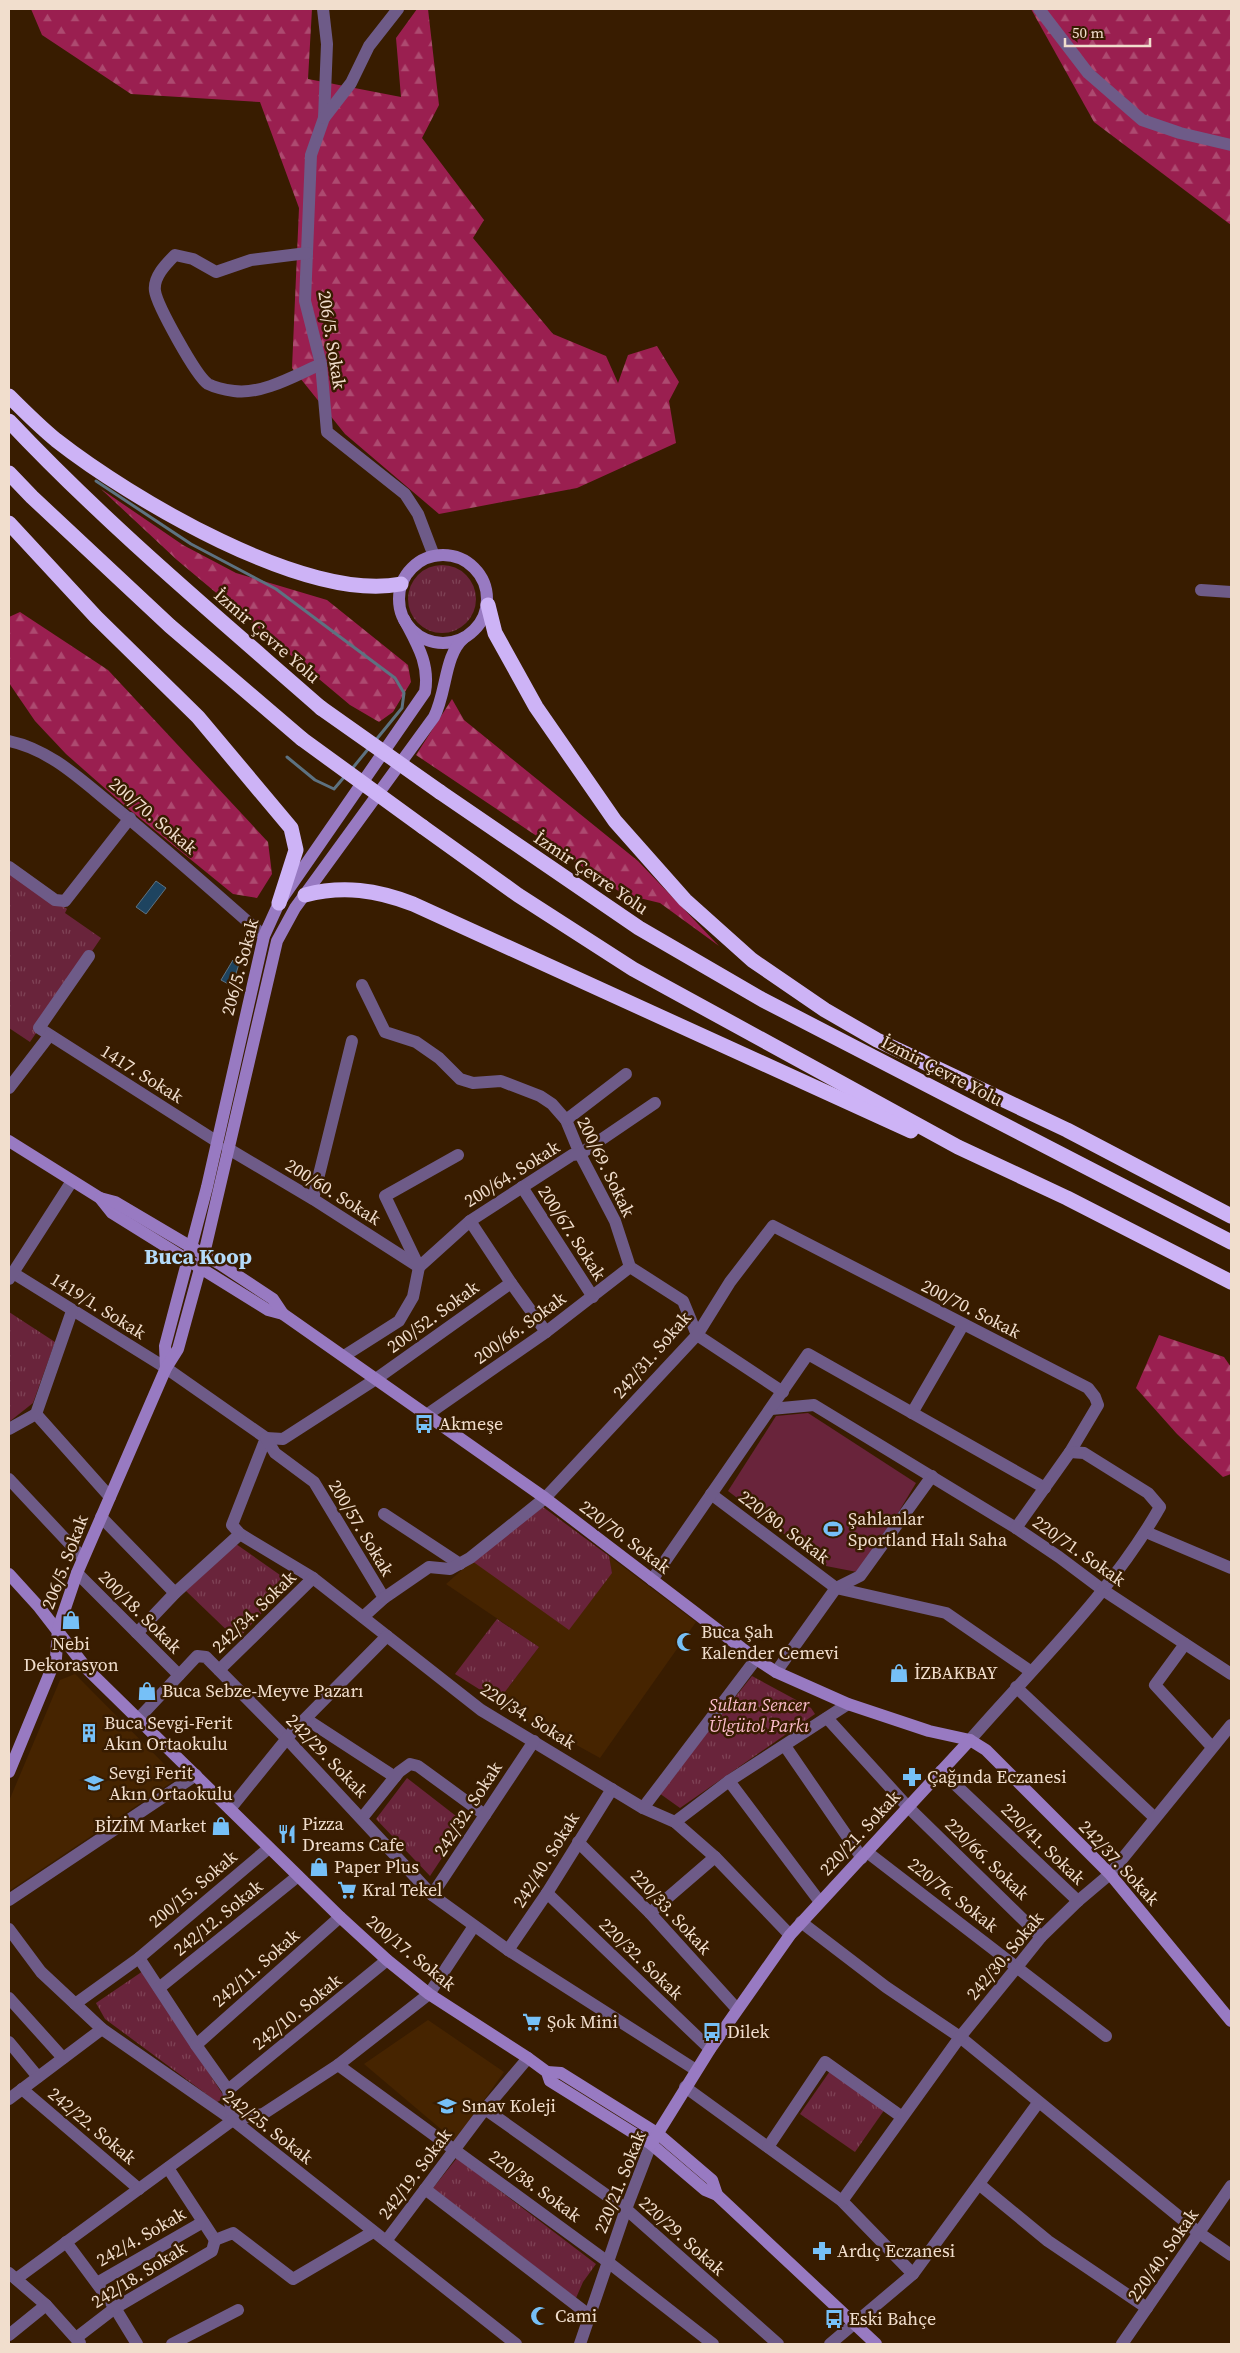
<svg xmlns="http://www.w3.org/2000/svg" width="1240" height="2353" font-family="'Source Serif 4',serif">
  <defs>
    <pattern id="grass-tufts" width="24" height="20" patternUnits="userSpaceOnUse" patternTransform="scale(1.25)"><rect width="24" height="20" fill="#69243b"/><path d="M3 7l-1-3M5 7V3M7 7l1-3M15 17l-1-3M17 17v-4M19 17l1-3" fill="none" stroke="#7f4356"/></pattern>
    <pattern id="forest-firs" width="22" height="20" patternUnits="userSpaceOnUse" patternTransform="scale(1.25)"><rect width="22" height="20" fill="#9a1f50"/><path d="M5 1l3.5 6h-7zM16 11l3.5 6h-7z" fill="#ad4a70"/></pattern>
  </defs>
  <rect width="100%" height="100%" fill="#381c00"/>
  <g fill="#462400">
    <path d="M609,1556l87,66 -96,136 -47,-26 -17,-4 -38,-27 41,-54 -93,-63 26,-23 140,12z"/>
    <path d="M75,1674l103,104 -169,113v-90l51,-121z"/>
    <path d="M428,2020l76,52 -49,69 -91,-77z"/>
  </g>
  <g fill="url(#grass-tufts)">
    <circle cx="442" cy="599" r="34"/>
    <path d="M9,867l58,42 -2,4 36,25 -71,104 -21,-14z"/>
    <path d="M9,1312l46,30 -22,61 -24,19z"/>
    <path d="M543,1507l66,49 3,17 -43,57 -97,-69z"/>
    <path d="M236,1544l54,38 -53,58 -51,-49z"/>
    <path d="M497,1619l42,28 -41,54 -43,-27z"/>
    <path d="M752,1676l59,32 4,6 -135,94 -21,-15z"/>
    <path d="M407,1778l58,45 -35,53 -54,-57z"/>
    <path d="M143,1971l82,127 -8,4 -112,-83 -9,-16z"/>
    <path d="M830,2071l55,38 -30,43 -55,-38z"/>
    <path d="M457,2158l139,106 -13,18 -7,16 -143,-110z"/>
  </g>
  <g fill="url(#forest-firs)">
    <path d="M31,9h281l-4,70 93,18 -5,-59 21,-29h11l11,96 -17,33 62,82 -11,18 80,96 53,22 12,27 10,-28 29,-9 22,36 -10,19 7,42 -99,45 -138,26 -94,-80 -53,-66 7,-160 -39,-106 -129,-8 -89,-59z"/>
    <path d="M1031,9h200v216l-137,-103z"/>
    <path d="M101,489l82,56 53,28 91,27 81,65 3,17 -18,30 -14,10 -29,-17 -173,-145z"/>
    <path d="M20,612l88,58 160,172 4,32 -15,24 -24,-4 -108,-88 -59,-52 -31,-33 -26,-38v-66z"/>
    <path d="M452,699l12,21 174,141 81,85 -59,-43 -37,-9 -207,-139z"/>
    <path d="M1159,1335l65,22 7,10v107l-8,3 -46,-43 -41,-46z"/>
  </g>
  <path fill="#69243b" d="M808,1413l108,70 -54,90 -36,-7 -98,-75 48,-75z"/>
  <g fill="#1e4460" stroke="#5d7281">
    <path d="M156,881l10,7 -20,26 -10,-7z"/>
    <path d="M233,960l6,4 -7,22 -11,-6z"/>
  </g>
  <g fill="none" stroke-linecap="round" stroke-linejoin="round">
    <g stroke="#5d7281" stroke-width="3">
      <path d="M96,481l95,63 85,45 119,89 9,15 -2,15 -27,33"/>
      <path d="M287,757l28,23 19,9 11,-13"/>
      <path d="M351,770l18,-22"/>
    </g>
    <g stroke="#6e5b88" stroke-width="12">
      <path d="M323,9l4,35 -3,74 -13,37 -6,146 16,63 6,68 78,62 13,20 16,42"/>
      <path d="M1039,9l49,64 54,47 38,13 51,12"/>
      <path d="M324,118l27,-35 18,-37 29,-37"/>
      <path d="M307,253l-56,7 -35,12 -23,-13 -18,-4c-9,9 -22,22 -20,36 2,14 41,85 53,93 6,3 19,6 26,7 28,4 62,-16 87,-27"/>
      <path d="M1201,590l30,2"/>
      <path d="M9,741c43,9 74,41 108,68 50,41 98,84 147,127"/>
      <path d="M9,867l46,33 10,1 65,-83"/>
      <path d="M89,956l-50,72 177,113"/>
      <path d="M362,985l23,47 31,10 23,16 21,21 13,4 28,-2 39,15 12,8 14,16 14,34 35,67 15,46 53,34 14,34 86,57"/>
      <path d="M9,1088l40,-52"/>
      <path d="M566,1120l60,-46"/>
      <path d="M227,1148l86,51 106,68 51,-46 102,-66 8,-1 75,-51"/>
      <path d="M522,1187l71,110"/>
      <path d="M313,1199l39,-158"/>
      <path d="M470,1221l41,62 35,49"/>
      <path d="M13,1273l153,95 100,70 -34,87 8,9 73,44 168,132 162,98 32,14 40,35 75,78"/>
      <path d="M9,1279l63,-98"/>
      <path d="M344,1356l55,-35 14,-24 6,-30 -34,-71 73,-41"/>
      <path d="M771,1409l43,-4 202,123 43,29 44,33 128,84"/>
      <path d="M912,1413l51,-88"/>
      <path d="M36,1414l74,83"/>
      <path d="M428,1414l118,-82 84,-65"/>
      <path d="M9,1429l27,-15 36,-103"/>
      <path d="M266,1438l17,1 93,-60 135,-96"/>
      <path d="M266,1438l9,15 39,29 70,116 -21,19"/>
      <path d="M9,1479l74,79"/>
      <path d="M711,1494l125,94 110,25 84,58"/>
      <path d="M384,1514l76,50"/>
      <path d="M101,1517l74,76"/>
      <path d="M1146,1532l85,36"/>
      <path d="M77,1573l102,102"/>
      <path d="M652,1580l156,-226 237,134"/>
      <path d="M384,1598l45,-31 21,2 20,-11 75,-60 152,-163 33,-53 43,-56 315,162 7,9 3,8 -28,47"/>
      <path d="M137,1633l38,-40 65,-59"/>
      <path d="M1185,1644l-30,41 57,62"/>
      <path d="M219,1670l94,-92"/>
      <path d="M776,1672l60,-84 24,-12 72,-100"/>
      <path d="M1016,1687l139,131"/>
      <path d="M827,1718l81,89 133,130"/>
      <path d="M138,1719l59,-63 9,1 81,82 145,156 76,55 188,120"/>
      <path d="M306,1719l89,58"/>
      <path d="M970,1740c65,-75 140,-145 190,-233l-12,-14 -64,-40 -14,-1 -54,76"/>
      <path d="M785,1746l77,112"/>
      <path d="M941,1771l137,130"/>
      <path d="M729,1781l91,121"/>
      <path d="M643,1808l113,-149"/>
      <path d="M230,1809l63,-78 94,-95"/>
      <path d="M362,1818l37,-46 11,-8 8,2 67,49"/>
      <path d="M675,1822l54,-41 119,-77"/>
      <path d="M578,1842l72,71 87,96"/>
      <path d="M867,1852l239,184"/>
      <path d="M547,1893l163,156"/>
      <path d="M432,1895l102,-154"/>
      <path d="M9,1900l187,-125"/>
      <path d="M650,1913l65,-56"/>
      <path d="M801,1922l85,65 74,50 239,196 32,22"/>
      <path d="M9,1929l32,43 61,57 131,91 283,224"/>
      <path d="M508,1950l39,-57 65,-104"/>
      <path d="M139,1958l57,87 32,45 5,30"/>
      <path d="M159,1988l139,-112"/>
      <path d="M9,1998l54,60"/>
      <path d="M75,2004l64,-46 130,-110"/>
      <path d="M9,2042l29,35"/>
      <path d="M196,2045l144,-128"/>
      <path d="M338,2065l270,197 105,82"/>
      <path d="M685,2087l157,114 71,73"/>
      <path d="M22,2089l117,100"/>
      <path d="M228,2090l159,-130"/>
      <path d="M9,2099l93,-70"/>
      <path d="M485,2109l141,100 152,135"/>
      <path d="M768,2147l57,-85 77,55"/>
      <path d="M168,2168l47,72"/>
      <path d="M980,2185l68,56 99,67"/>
      <path d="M425,2189l164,126"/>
      <path d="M842,2201l118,-164 57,-70 24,-30 37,-36 32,-27 121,-149"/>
      <path d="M215,2240l18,-7 60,46 80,-47"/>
      <path d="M386,2241l99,-132 43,-51"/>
      <path d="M66,2242l49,66 22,36"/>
      <path d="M9,2273l37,32 34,38"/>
      <path d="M16,2279l217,-159 30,-6 75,-49 91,-71 45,-68"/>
      <path d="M97,2283l106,-61"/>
      <path d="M9,2335l37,-30"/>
      <path d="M76,2338l39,-30 97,-57 3,-11"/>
      <path d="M172,2344l66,-34"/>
      <path d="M580,2344l46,-135 25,-65"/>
      <path d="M830,2344l83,-70 125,-171"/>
      <path d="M1122,2344l109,-158"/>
    </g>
    <g stroke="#987ac2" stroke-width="12">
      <circle cx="443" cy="599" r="44"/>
      <path d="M9,1141l91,57 12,15 156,97 15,4 262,184 211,161 20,13 72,32 81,27 41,9 16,10 124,124 121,147"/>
      <path d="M100,1198l15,4 105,62 53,35 10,15"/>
      <path d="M166,1368l-1,-22 42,-159 57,-251 15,-33 146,-211c5,-28 -8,-48 -21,-73"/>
      <path d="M9,1574l30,33 48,62 253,248 47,43 42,34 99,64 19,14 3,9 101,63 54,46 12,5 159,149"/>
      <path d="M9,1772l47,-114 2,-29 19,-56 89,-205 12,-19 26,-95 73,-313 18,-33 139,-191c13,-25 10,-62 30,-79"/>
      <path d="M547,2072l14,1 96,60 55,47 5,15"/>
      <path d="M651,2144l59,-95 80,-114 180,-195"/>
    </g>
    <g stroke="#cdb3f6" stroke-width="15">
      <path d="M9,396c15,15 30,30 47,44 74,58 250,163 345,144"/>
      <path d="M9,421c97,103 206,194 312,287"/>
      <path d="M9,473l23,24 138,129 132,113"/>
      <path d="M9,523l87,94 102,100 93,111 5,22 -17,53"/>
      <path d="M488,605l7,28 41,74 79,114 70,79 67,60 73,50 52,30 190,90 164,86"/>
      <path d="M440,792l199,136 124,72 468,242"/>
      <path d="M423,827l95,68 115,74 325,178 109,51 164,84"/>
      <path d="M305,895c38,-10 72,-5 108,9l498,227"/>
    </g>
    <g stroke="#cdb3f6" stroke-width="15">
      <path d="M321,708l119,84"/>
      <path d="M302,739l121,88"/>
    </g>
  </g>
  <defs>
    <g id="bus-bare" transform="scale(1.5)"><path d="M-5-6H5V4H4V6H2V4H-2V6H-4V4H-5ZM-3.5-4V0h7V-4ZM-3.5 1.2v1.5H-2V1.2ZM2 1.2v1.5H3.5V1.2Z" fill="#76c0f7" stroke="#381c00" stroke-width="2.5" paint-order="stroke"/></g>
    <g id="stadium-bare" transform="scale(1.5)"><path d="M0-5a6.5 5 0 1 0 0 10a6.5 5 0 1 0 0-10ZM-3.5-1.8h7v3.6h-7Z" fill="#76c0f7" stroke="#381c00" stroke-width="2.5" paint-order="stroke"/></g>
    <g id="shop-bare" transform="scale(1.5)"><path d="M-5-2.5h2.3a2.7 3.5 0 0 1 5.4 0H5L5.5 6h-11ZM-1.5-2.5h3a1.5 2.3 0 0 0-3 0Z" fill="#76c0f7" stroke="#381c00" stroke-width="2.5" paint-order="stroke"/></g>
    <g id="mosque-bare" transform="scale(1.5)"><path d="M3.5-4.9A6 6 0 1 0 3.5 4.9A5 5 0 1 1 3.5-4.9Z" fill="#76c0f7" stroke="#381c00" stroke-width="2.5" paint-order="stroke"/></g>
    <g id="building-bare" transform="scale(1.5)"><path d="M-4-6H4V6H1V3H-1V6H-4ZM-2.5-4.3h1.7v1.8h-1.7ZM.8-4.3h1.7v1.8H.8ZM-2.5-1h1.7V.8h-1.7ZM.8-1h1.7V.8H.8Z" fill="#76c0f7" stroke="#381c00" stroke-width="2.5" paint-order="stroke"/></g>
    <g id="pharmacy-bare" transform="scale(1.5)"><path d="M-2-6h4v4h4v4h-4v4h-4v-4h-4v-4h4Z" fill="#76c0f7" stroke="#381c00" stroke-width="2.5" paint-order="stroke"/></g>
    <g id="school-bare" transform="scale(1.5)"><path d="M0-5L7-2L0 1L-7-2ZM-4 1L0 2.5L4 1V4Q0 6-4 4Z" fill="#76c0f7" stroke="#381c00" stroke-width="2.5" paint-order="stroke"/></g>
    <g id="restaurant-bare" transform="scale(1.5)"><path d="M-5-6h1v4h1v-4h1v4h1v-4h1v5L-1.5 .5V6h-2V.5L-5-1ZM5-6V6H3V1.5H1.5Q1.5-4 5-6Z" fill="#76c0f7" stroke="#381c00" stroke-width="2.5" paint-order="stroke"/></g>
    <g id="supermarket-bare" transform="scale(1.5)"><path d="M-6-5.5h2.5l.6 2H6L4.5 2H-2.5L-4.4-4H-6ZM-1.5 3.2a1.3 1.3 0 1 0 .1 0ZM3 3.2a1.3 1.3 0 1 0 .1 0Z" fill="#76c0f7" stroke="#381c00" stroke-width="2.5" paint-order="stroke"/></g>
  </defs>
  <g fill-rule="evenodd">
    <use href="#bus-bare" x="424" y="1424"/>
    <use href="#stadium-bare" x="833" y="1529"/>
    <use href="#shop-bare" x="71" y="1620"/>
    <use href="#mosque-bare" x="686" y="1642"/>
    <use href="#shop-bare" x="899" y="1673"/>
    <use href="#shop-bare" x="147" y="1691"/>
    <use href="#building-bare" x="89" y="1733"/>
    <use href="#pharmacy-bare" x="912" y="1777"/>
    <use href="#school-bare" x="94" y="1783"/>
    <use href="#shop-bare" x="221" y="1826"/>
    <use href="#restaurant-bare" x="287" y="1834"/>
    <use href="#shop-bare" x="319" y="1867"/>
    <use href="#supermarket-bare" x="347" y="1890"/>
    <use href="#supermarket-bare" x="532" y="2022"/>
    <use href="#bus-bare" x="712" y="2032"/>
    <use href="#school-bare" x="447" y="2106"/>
    <use href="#pharmacy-bare" x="822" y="2251"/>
    <use href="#mosque-bare" x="540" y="2316"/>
    <use href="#bus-bare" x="834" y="2319"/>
  </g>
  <g text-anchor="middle" stroke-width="5" stroke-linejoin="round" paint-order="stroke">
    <g font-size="18" fill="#f1decd" stroke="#381c00">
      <text transform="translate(332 340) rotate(81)" y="6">206/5. Sokak</text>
      <text transform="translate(267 636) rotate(41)" y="6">İzmir Çevre Yolu</text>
      <text transform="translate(153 816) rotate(40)" y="6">200/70. Sokak</text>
      <text transform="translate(591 873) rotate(34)" y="6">İzmir Çevre Yolu</text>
      <text transform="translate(240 967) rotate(-75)" y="6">206/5. Sokak</text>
      <text transform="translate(942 1071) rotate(27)" y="6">İzmir Çevre Yolu</text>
      <text transform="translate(142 1074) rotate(32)" y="6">1417. Sokak</text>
      <text transform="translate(606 1167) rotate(64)" y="6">200/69. Sokak</text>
      <text transform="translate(512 1174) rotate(-32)" y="6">200/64. Sokak</text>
      <text transform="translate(333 1192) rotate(32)" y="6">200/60. Sokak</text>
      <text transform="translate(572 1233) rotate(57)" y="6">200/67. Sokak</text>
      <text transform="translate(98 1306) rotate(32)" y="6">1419/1. Sokak</text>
      <text transform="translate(971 1309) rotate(27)" y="6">200/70. Sokak</text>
      <text transform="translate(433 1317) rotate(-36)" y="6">200/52. Sokak</text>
      <text transform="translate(520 1328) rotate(-36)" y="6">200/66. Sokak</text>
      <text transform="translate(652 1355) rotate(-49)" y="6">242/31. Sokak</text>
      <text transform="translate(784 1527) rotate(37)" y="6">220/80. Sokak</text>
      <text transform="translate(361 1528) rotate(59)" y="6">200/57. Sokak</text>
      <text transform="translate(625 1537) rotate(37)" y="6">220/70. Sokak</text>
      <text transform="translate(1079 1551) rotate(35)" y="6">220/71. Sokak</text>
      <text transform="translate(65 1562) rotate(-69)" y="6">206/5. Sokak</text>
      <text transform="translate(140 1612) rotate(45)" y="6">200/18. Sokak</text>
      <text transform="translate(254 1612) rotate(-44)" y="6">242/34. Sokak</text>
      <text transform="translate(528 1716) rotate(32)" y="6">220/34. Sokak</text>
      <text transform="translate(327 1756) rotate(46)" y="6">242/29. Sokak</text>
      <text transform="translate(468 1809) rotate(-57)" y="6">242/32. Sokak</text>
      <text transform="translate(860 1833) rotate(-47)" y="6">220/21. Sokak</text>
      <text transform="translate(1043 1844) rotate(44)" y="6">220/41. Sokak</text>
      <text transform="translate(987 1859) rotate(44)" y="6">220/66. Sokak</text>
      <text transform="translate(546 1860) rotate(-58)" y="6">242/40. Sokak</text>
      <text transform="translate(1119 1863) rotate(47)" y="6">242/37. Sokak</text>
      <text transform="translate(193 1889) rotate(-40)" y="6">200/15. Sokak</text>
      <text transform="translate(953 1895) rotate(38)" y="6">220/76. Sokak</text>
      <text transform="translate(671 1912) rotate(47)" y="6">220/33. Sokak</text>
      <text transform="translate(218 1918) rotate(-39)" y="6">242/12. Sokak</text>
      <text transform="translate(411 1953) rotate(39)" y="6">200/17. Sokak</text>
      <text transform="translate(1005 1956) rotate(-50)" y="6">242/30. Sokak</text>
      <text transform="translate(641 1959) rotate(44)" y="6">220/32. Sokak</text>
      <text transform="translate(256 1968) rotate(-41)" y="6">242/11. Sokak</text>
      <text transform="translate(297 2012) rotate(-39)" y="6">242/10. Sokak</text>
      <text transform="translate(92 2126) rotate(40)" y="6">242/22. Sokak</text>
      <text transform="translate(268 2127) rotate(38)" y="6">242/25. Sokak</text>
      <text transform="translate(415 2174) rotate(-53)" y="6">242/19. Sokak</text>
      <text transform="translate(620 2182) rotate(-68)" y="6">220/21. Sokak</text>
      <text transform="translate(535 2186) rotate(36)" y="6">220/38. Sokak</text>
      <text transform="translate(682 2236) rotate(42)" y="6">220/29. Sokak</text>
      <text transform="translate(141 2237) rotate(-30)" y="6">242/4. Sokak</text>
      <text transform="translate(1163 2255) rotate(-55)" y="6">220/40. Sokak</text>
      <text transform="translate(139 2275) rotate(-32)" y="6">242/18. Sokak</text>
    </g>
    <g font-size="18" fill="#f1decd" stroke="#381c00" text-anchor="start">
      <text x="439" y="1430">Akmeşe</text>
      <text x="848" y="1525">Şahlanlar<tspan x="848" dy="21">Sportland Halı Saha</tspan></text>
      <text x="701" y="1638">Buca Şah<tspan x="701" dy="21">Kalender Cemevi</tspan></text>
      <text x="71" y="1650" text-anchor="middle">Nebi<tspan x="71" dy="21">Dekorasyon</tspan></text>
      <text x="914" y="1679">İZBAKBAY</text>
      <text x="162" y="1697">Buca Sebze-Meyve Pazarı</text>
      <text x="104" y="1729">Buca Sevgi-Ferit<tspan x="104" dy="21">Akın Ortaokulu</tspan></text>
      <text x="109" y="1779">Sevgi Ferit<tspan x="109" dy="21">Akın Ortaokulu</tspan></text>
      <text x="927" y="1783">Çağında Eczanesi</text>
      <text x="302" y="1830">Pizza<tspan x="302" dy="21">Dreams Cafe</tspan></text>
      <text x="206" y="1832" text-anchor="end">BİZİM Market</text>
      <text x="334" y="1873">Paper Plus</text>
      <text x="362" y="1896">Kral Tekel</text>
      <text x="547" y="2028">Şok Mini</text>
      <text x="727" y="2038">Dilek</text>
      <text x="462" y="2112">Sınav Koleji</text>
      <text x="837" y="2257">Ardıç Eczanesi</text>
      <text x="555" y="2322">Cami</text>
      <text x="849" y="2325">Eski Bahçe</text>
    </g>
    <g font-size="18" font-style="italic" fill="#fdbdcd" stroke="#381c00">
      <text x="759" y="1711">Sultan Sencer<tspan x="759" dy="21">Ülgütol Parkı</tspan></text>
    </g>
    <g font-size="22" font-weight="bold" fill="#b4dbfa" stroke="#381c00">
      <text x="198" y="1264">Buca Koop</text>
    </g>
  </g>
  <rect width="1240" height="2353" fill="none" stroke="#f1decd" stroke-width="20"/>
  <path d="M1065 38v8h85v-8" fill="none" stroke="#f1decd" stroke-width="2.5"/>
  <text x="1072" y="38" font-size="15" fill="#f1decd" stroke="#381c00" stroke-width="4" paint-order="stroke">50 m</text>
</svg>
